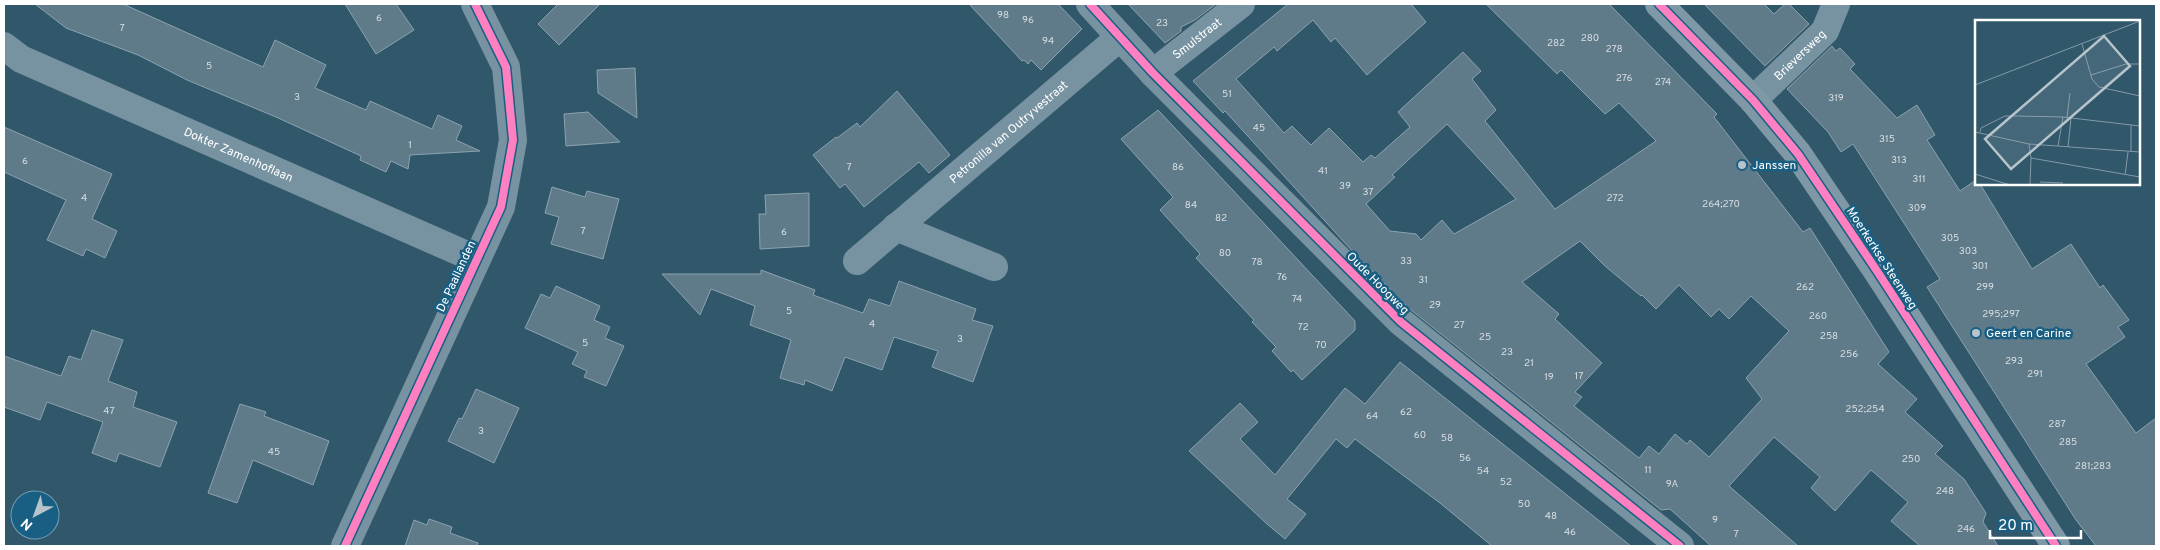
<svg xmlns="http://www.w3.org/2000/svg" width="2160" height="550" font-family="Overpass,sans-serif">
  <rect width="100%" height="100%" fill="#31576b"/>
  <g fill="#5f7b89" stroke="#8ba3af" fill-rule="evenodd">
    <path d="M35,4h88l140,63 12,-27 51,25 -11,23 51,22 4,-9 62,28 6,-14 24,11 -6,14 24,11 -70,4 -2,14 -17,-8 -5,11 -26,-12 1,-4 -85,-39 -89,-37 -49,-25 -72,-27z"/>
    <path d="M345,4h51l18,26 -38,24z"/>
    <path d="M558,4h42l-41,41 -21,-21z"/>
    <path d="M969,4h89l24,25 -41,41 -10,-10 -3,4 -4,-4 -2,1z"/>
    <path d="M1128,4h88l-21,16 -14,7v4l-16,12z"/>
    <path d="M1288,4h123l15,18 -59,53 -32,-37 -4,4 -18,-22 -36,31 -3,-4 -38,32 48,54 8,-7 19,19 18,-17 34,34 8,-7 4,3 35,-31 -12,-15 65,-60 18,19 -9,8 24,31 -11,11 70,88 101,-68 -37,-38 -14,11 -44,-44 -4,4 -71,-70h123l108,110 -3,3 89,115 7,-4 79,124 -11,12 39,35 -12,13 38,34 -8,8 29,25 22,34 -3,9 15,24h-78l-29,-25 17,-19 -37,-32 -36,41 -24,-23 9,-11 -46,-40 -45,49 69,60h-87l-41,-37 -9,1 -250,-200 -57,-57 -129,-142 -2,2 -30,-32zM1447,124l69,75 -62,35 -12,-14 -21,20 -5,-6 -26,-3 -24,-27 29,-27 -3,-2zM1580,241l25,25 36,30 1,-1 14,14 23,-24 32,32 8,-8 10,10 22,-23 38,35 -43,47 16,21 -53,58 -19,-17 -3,4 -12,-10 -16,20 -10,-8 -10,12 -65,-52 8,-9 -7,-5 27,-29 -47,-44 4,-5 -37,-32z"/>
    <path d="M1704,4h60l10,10 11,-10h4l20,20 -44,42z"/>
    <path d="M1832,46l4,5 4,-3 15,16 -5,5 47,49 20,-13 18,30 -8,5 33,51 16,-11v4h4l52,85 39,-25 29,44 3,-3 26,35 -11,7 7,10 -39,27 50,69 20,-15v128h-60l-20,-26 -149,-233 13,-8 -87,-135 -12,8 -13,-20 -41,-43z"/>
    <path d="M635,68l2,50 -39,-25 -1,-23z"/>
    <path d="M897,91l53,64 -21,18 -10,-11 -55,45 -19,-23 -5,4 -27,-33 23,-18 1,1 20,-15 3,4z"/>
    <path d="M1158,110l197,211v9l-53,50 -9,-10 -2,2 -19,-21 4,-4 -24,-25 2,-2 -58,-62 4,-4 -40,-44 13,-13 -52,-58z"/>
    <path d="M588,112l32,30 -54,4 -2,-32z"/>
    <path d="M4,127l108,47 -20,45 25,12 -12,27 -19,-9 -3,7 -36,-16 19,-40 -62,-28z"/>
    <path d="M552,187l33,10 2,-6 32,8 -16,60 -52,-15 8,-27 -14,-4z"/>
    <path d="M809,193v53l-49,3 -1,-35h7l-1,-19z"/>
    <path d="M761,270l54,20 -2,5 50,18 6,-14 21,7 9,-25 77,28 -4,11 21,6 -20,56 -41,-15 6,-16 -44,-14 -12,33 -37,-13 -13,34 -27,-11 -1,5 -24,-7 11,-38 -41,-15 5,-19 -44,-17 -11,26 -38,-41h99z"/>
    <path d="M556,286l44,20 -6,14 16,7 -5,11 19,8 -18,40 -22,-9 3,-6 -15,-7 6,-12 -53,-24 16,-34 9,4z"/>
    <path d="M92,330l31,10 -15,41 29,11 -4,15 44,15 -17,45 -41,-14 -3,9 -24,-9 11,-31 -56,-20 -7,18 -36,-13v-51l57,20 8,-20 12,4z"/>
    <path d="M1400,362l65,52 166,132h-139l-52,-43 -85,-64 -8,9 -11,-9 -49,60 19,15 -21,25 -18,-15 -78,-73 51,-48 18,19 -18,17 35,36 70,-87 20,16z"/>
    <path d="M476,389l43,19 -25,55 -46,-22 11,-23 3,1z"/>
    <path d="M240,404l26,8 -2,4 65,25 -16,44 -60,-25 -16,43 -29,-10z"/>
    <path d="M429,519l23,8 -2,6 28,10 -1,3h-72l9,-26 13,5z"/>
  </g>
  <g fill="none" stroke-linecap="round" stroke-linejoin="round">
    <g stroke="#7793a1" stroke-width="28">
      <path d="M1090,4l63,69 248,249 279,224"/>
      <path id="s1" d="M4,46l17,13 455,200"/>
      <path id="s2" d="M1153,73l88,-69"/>
      <path id="s3" d="M1753,100l72,-69 11,-27"/>
      <path d="M896,227l98,40"/>
      <path id="s4" d="M857,261l263,-224"/>
      <path d="M345,546l156,-339 12,-67 -7,-73 -31,-63"/>
    </g>
    <path stroke="#7e98a6" stroke-width="28" d="M1659,4l94,96 45,54 79,117 179,275"/>
    <g stroke="#195f83" stroke-width="11">
      <g id="cycleway">
        <path d="M1090,4l63,69 248,249 279,224"/>
        <path d="M1659,4l94,96 45,54 79,117 179,275"/>
        <path d="M345,546l156,-339 12,-67 -7,-73 -31,-63"/>
      </g>
    </g>
    <use href="#cycleway" stroke="#ff80c0" stroke-width="8"/>
  </g>
  <g fill="#b7c4cb" stroke="#195f83" stroke-width="2">
    <circle cx="1742" cy="165" r="5"/>
    <circle cx="1976" cy="333" r="5"/>
  </g>
  <g text-anchor="middle" stroke-width="5" stroke-linejoin="round" paint-order="stroke">
    <g font-size="10" fill="#d7dee2">
      <text x="1003" y="18">98</text>
      <text x="379" y="21">6</text>
      <text x="1028" y="23">96</text>
      <text x="1162" y="26">23</text>
      <text x="122" y="31">7</text>
      <text x="1590" y="41">280</text>
      <text x="1048" y="44">94</text>
      <text x="1556" y="46">282</text>
      <text x="1614" y="52">278</text>
      <text x="209" y="69">5</text>
      <text x="1624" y="81">276</text>
      <text x="1663" y="85">274</text>
      <text x="1227" y="97">51</text>
      <text x="297" y="100">3</text>
      <text x="1836" y="101">319</text>
      <text x="1259" y="131">45</text>
      <text x="1887" y="142">315</text>
      <text x="410" y="148">1</text>
      <text x="1899" y="163">313</text>
      <text x="25" y="164">6</text>
      <text x="849" y="170">7</text>
      <text x="1178" y="170">86</text>
      <text x="1323" y="174">41</text>
      <text x="1919" y="182">311</text>
      <text x="1345" y="189">39</text>
      <text x="1368" y="195">37</text>
      <text x="84" y="201">4</text>
      <text x="1615" y="201">272</text>
      <text x="1721" y="207">264;270</text>
      <text x="1191" y="208">84</text>
      <text x="1917" y="211">309</text>
      <text x="1221" y="221">82</text>
      <text x="583" y="234">7</text>
      <text x="784" y="235">6</text>
      <text x="1950" y="241">305</text>
      <text x="1968" y="254">303</text>
      <text x="1225" y="256">80</text>
      <text x="1406" y="264">33</text>
      <text x="1257" y="265">78</text>
      <text x="1980" y="269">301</text>
      <text x="1282" y="280">76</text>
      <text x="1423" y="283">31</text>
      <text x="1805" y="290">262</text>
      <text x="1985" y="290">299</text>
      <text x="1297" y="302">74</text>
      <text x="1435" y="308">29</text>
      <text x="789" y="314">5</text>
      <text x="2001" y="317">295;297</text>
      <text x="1818" y="319">260</text>
      <text x="872" y="327">4</text>
      <text x="1459" y="328">27</text>
      <text x="1303" y="330">72</text>
      <text x="1829" y="339">258</text>
      <text x="1485" y="340">25</text>
      <text x="960" y="342">3</text>
      <text x="585" y="346">5</text>
      <text x="1321" y="348">70</text>
      <text x="1507" y="355">23</text>
      <text x="1849" y="357">256</text>
      <text x="2014" y="364">293</text>
      <text x="1529" y="366">21</text>
      <text x="2035" y="377">291</text>
      <text x="1579" y="379">17</text>
      <text x="1549" y="380">19</text>
      <text x="1865" y="412">252;254</text>
      <text x="109" y="414">47</text>
      <text x="1406" y="415">62</text>
      <text x="1372" y="419">64</text>
      <text x="2057" y="427">287</text>
      <text x="481" y="434">3</text>
      <text x="1420" y="438">60</text>
      <text x="1447" y="441">58</text>
      <text x="2068" y="445">285</text>
      <text x="274" y="455">45</text>
      <text x="1465" y="461">56</text>
      <text x="1911" y="462">250</text>
      <text x="2093" y="469">281;283</text>
      <text x="1648" y="473">11</text>
      <text x="1483" y="474">54</text>
      <text x="1506" y="485">52</text>
      <text x="1672" y="487">9A</text>
      <text x="1945" y="494">248</text>
      <text x="1524" y="507">50</text>
      <text x="1551" y="519">48</text>
      <text x="1715" y="523">9</text>
      <text x="1966" y="532">246</text>
      <text x="1570" y="535">46</text>
      <text x="1736" y="537">7</text>
    </g>
    <g font-size="12" fill="#fff" stroke="#195f83">
      <text dy="4" stroke="none"><textPath href="#s2" startOffset="56">Smulstraat</textPath></text>
      <text dy="4" stroke="none"><textPath href="#s3" startOffset="65">Brieversweg</textPath></text>
      <text dy="4" stroke="none"><textPath href="#s4" startOffset="199">Petronilla van Outryvestraat</textPath></text>
      <text dy="4" stroke="none"><textPath href="#s1" startOffset="259">Dokter Zamenhoflaan</textPath></text>
      <text transform="translate(1882 258) rotate(57)" y="4">Moerkerkse Steenweg</text>
      <text transform="translate(456 276) rotate(-65)" y="4">De Paallanden</text>
      <text transform="translate(1378 283) rotate(45)" y="4">Oude Hoogweg</text>
    </g>
    <g font-size="12" fill="#fff" stroke="#195f83" text-anchor="start">
      <text x="1752" y="169">Janssen</text>
      <text x="1986" y="337">Geert en Carine</text>
    </g>
  </g>
  <g transform="translate(1975 20)">
    <rect width="165" height="165" fill="#31576b"/>
    <path fill="none" stroke="#839aa6" stroke-width="1" d="M107,24l10,35 7,8 41,9M116,55l35,-11h14M0,65l165,-64M92,97l3,-24M0,112l54,12 111,8M5,112l1,-4 24,-12h12l46,1 77,9M54,124l2,14 109,19M83,126l5,-29M93,127l3,-29M156,132v-27M0,154l35,11M150,155l3,-23M65,162l23,1M55,165l1,-27"/>
    <path fill="#b7c4cb" fill-opacity="0.15" stroke="#b7c4cb" stroke-width="2.5" d="M129,16l26,30 -119,103 -26,-30z"/>
    <rect width="165" height="165" fill="none" stroke="#fff" stroke-width="2.5"/>
  </g>
  <rect width="2160" height="550" fill="none" stroke="#ffffff" stroke-width="10"/>
  <g transform="translate(35 515) rotate(221)"><circle r="24" fill="#195f83" stroke="#759fb5"/>
  <path d="M0-4L9 19L0 12L-9 19Z" fill="#b7c4cb"/>
  <text y="-8" font-size="14" font-weight="bold" text-anchor="middle" fill="#ffffff">N</text>
  </g>
  <path d="M1990 530v8h91v-8" fill="none" stroke="#ffffff" stroke-width="2.5"/>
  <text x="1998" y="530" font-size="15" fill="#ffffff" stroke="#195f83" stroke-width="4" paint-order="stroke">20 m</text>
</svg>
